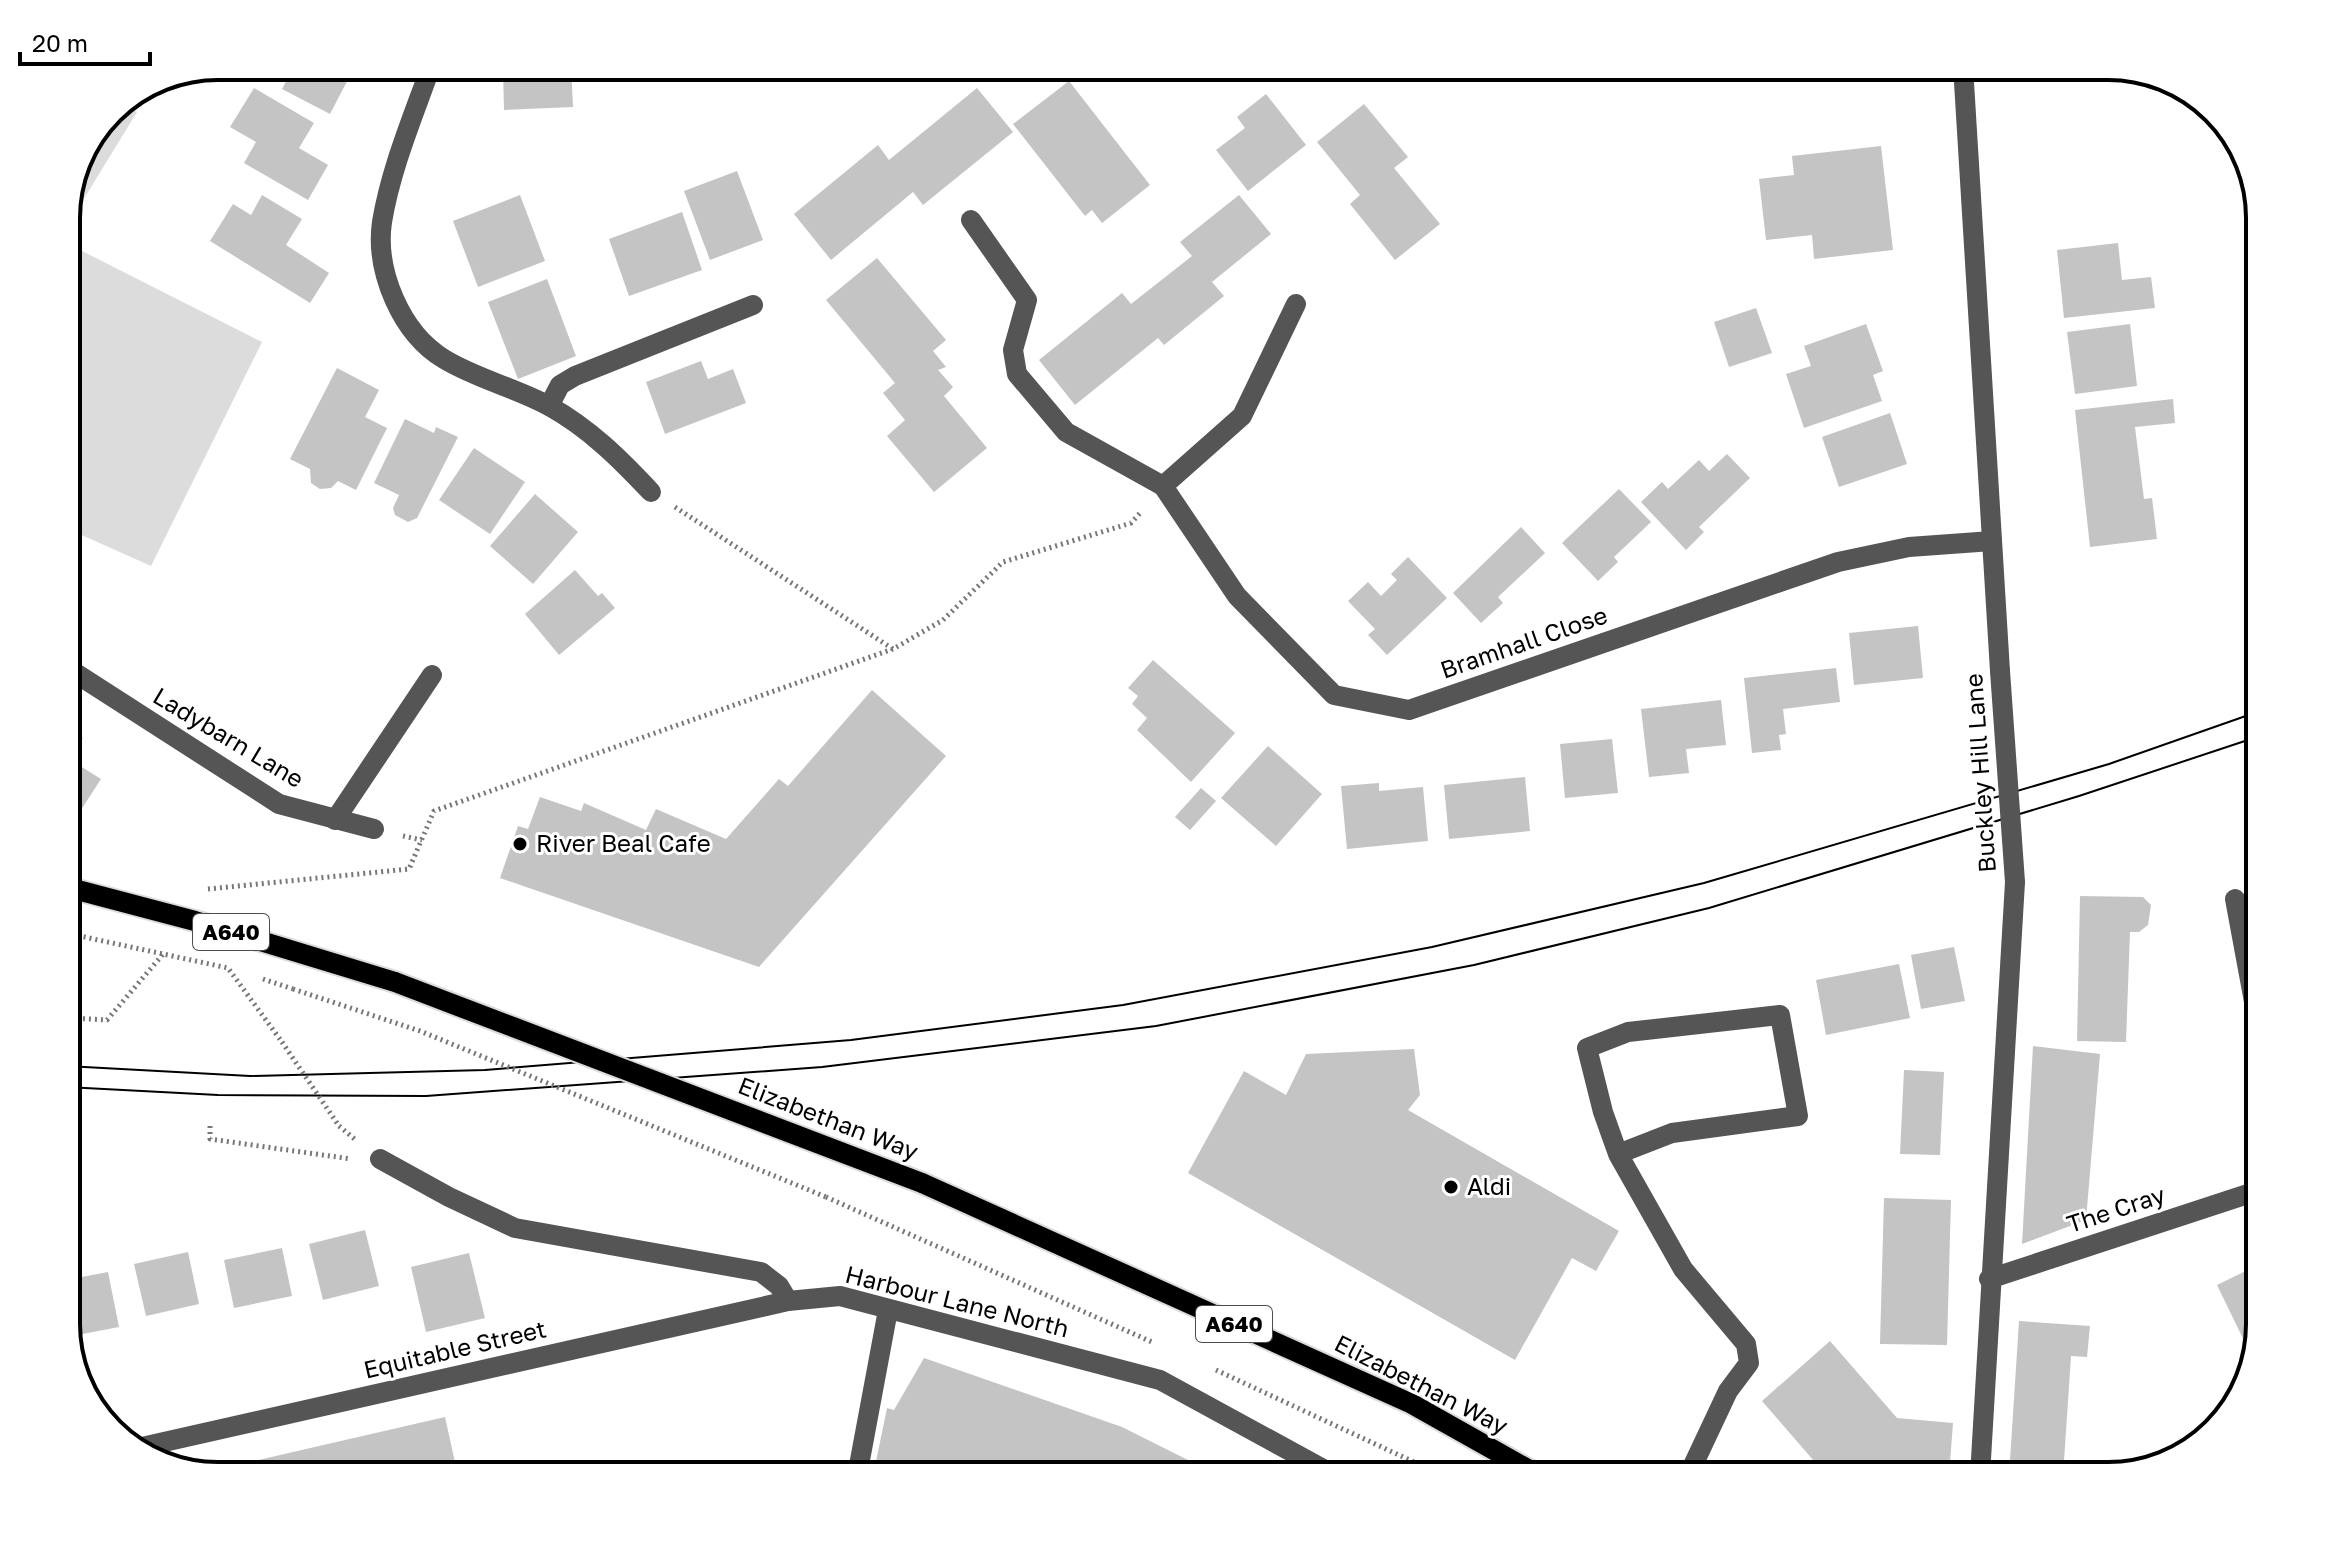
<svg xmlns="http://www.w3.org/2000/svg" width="2326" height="1542" font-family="'Golos Text',sans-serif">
  <rect width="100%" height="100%" fill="#fff"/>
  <g fill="#dcdcdc">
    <path d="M121,103l16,9 -71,116v-19l45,-99z"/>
    <path d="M80,250l182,92 -111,224 -85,-38v-253z"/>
  </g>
  <g fill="#c4c4c4">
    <path d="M275,66h80l-25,48 -48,-25 8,-15z"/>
    <path d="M534,66h37l2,41 -69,3 -1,-40 32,-1z"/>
    <path d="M595,66h61v8l-60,2z"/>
    <path d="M1069,81l81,104 -48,38 -10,-13 -7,6 -72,-92z"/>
    <path d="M254,88l60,35 -15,25 29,17 -20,35 -64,-37 12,-21 -26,-15z"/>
    <path d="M977,88l36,44 -90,73 -10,-13 -82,68 -37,-46 84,-69 11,15z"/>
    <path d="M1266,94l40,51 -58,46 -32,-41 29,-22 -8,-11z"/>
    <path d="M1364,104l44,53 -14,11 46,56 -45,36 -45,-56 10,-9 -43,-53z"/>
    <path d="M1881,146l12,104 -79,9 -2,-24 -46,5 -7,-61 35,-4 -2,-19z"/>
    <path d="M737,171l26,69 -53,20 -26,-69z"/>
    <path d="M262,195l40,24 -16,26 43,28 -19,30 -100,-62 23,-37 18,11z"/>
    <path d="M520,195l25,66 -67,26 -25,-66z"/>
    <path d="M1239,195l32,39 -59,48 12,14 -60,49 -6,-7 -83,67 -36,-45 83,-67 9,11 61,-48 -12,-14z"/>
    <path d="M682,212l20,58 -73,26 -20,-57z"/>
    <path d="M2118,243l4,37 29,-3 4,31 -91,10 -7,-68z"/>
    <path d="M877,258l69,82 -13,11 13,16 -8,3 15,17 -9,9 43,52 -53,44 -47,-56 18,-16 -22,-27 12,-10 -69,-83z"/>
    <path d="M547,279l29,77 -58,23 -30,-77z"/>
    <path d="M1756,308l16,45 -43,14 -15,-45z"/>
    <path d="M1866,324l17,47 -10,4 9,26 -78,27 -18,-54 25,-8 -7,-20z"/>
    <path d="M2130,324l7,62 -62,8 -8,-62z"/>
    <path d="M701,361l7,18 25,-10 13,34 -81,31 -19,-52z"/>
    <path d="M337,368l42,22 -14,27 22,11 -31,62 -18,-9 -7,7 -11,1 -9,-6 -1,-14 -20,-10z"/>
    <path d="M2173,399l2,24 -40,4 9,72 8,-1 5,41 -67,8 -15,-137z"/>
    <path d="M1890,413l17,51 -68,23 -17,-50z"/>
    <path d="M405,419l29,14 2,-6 22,10 -41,81 -9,4 -13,-7 -2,-7 6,-13 -25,-12z"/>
    <path d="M474,448l51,34 -35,52 -51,-34z"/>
    <path d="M1727,454l23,24 -51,49 5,5 -18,18 -45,-48 21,-20 6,7 31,-29 10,11z"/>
    <path d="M1619,489l32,33 -37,35 4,5 -20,19 -36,-38z"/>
    <path d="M535,494l43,38 -45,52 -43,-38z"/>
    <path d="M1521,527l24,26 -47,44 5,6 -22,20 -28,-30z"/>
    <path d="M1408,557l39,41 -60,57 -19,-20 7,-6 -27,-28 20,-19 13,14 16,-16 -6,-6z"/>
    <path d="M575,570l23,26 4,-3 13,15 -56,47 -34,-41z"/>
    <path d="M1918,626l5,52 -69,7 -5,-52z"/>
    <path d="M1153,660l82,73 -44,49 -54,-52 10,-12 -15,-14 6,-8 -10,-8z"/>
    <path d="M1836,668l4,34 -57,7 3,25 -7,1 2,15 -29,3 -8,-75z"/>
    <path d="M872,690l74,66 -187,211 -259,-89 18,-52 10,3 12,-32 41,14 3,-8 62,27 10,-21 70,30 53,-60 9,7z"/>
    <path d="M1721,700l5,45 -40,4 3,24 -40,4 -8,-68z"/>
    <path d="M66,728l17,10 -14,21 32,20 -35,54z"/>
    <path d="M1612,739l6,54 -53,5 -5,-54z"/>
    <path d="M1268,746l54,48 -46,52 -55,-48z"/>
    <path d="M1525,777l5,54 -81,8 -5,-54z"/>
    <path d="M1379,783v8l44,-4 5,54 -81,8 -6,-63z"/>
    <path d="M1201,788l15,13 -26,29 -15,-13z"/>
    <path d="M2080,896l63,1 8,8 -3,20 -9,7h-9l-4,110 -49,-1z"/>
    <path d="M1954,947l11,54 -44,8 -10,-54z"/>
    <path d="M1899,964l11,54 -84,17 -10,-55z"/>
    <path d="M2033,1046l67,8 -14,166 -64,24z"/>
    <path d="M1414,1049l6,46 -12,15 211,121 -23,40 -24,-13 -57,102 -327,-187 56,-102 42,24 20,-41z"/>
    <path d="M1904,1070l40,2 -4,83 -40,-1z"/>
    <path d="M1884,1198l67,2 -4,145 -67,-1z"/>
    <path d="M365,1230l14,56 -56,14 -14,-56z"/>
    <path d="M282,1248l10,48 -58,12 -10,-48z"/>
    <path d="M188,1252l11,52 -53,12 -12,-52z"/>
    <path d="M469,1253l16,65 -59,14 -15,-65z"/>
    <path d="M2260,1264v60l-9,31 -34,-70z"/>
    <path d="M108,1272l11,55 -52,10 -1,-57z"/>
    <path d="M2019,1321l71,5 -3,31 -16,-1 -8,120h-54z"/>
    <path d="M1830,1341l67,77 56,5 -4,53h-122l-65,-75z"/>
    <path d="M924,1358l198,69 98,49h-347l14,-68 7,2z"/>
    <path d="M445,1417l13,59h-240l-12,-4z"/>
  </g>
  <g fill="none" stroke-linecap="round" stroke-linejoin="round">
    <g stroke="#dbdbdb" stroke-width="24">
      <g id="major">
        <path d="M66,887l129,34 200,61"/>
        <path d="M922,1183l490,221 128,72"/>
      </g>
    </g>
    <g stroke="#777" stroke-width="5" stroke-dasharray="2 4" stroke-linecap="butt">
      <path d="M675,507l218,142 50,-29 60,-58 128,-39 10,-11"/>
      <path d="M403,836l19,4"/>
      <path d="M208,889l201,-20 25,-58 459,-162"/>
      <path d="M66,933l162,35 54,74"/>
      <path d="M263,979l30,10"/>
      <path d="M70,1036l1,-18 36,2 57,-67"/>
      <path d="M210,1126v13l141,20"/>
      <path d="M339,1126l18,15"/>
      <path d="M826,1197l326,145"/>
      <path d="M1216,1370l228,106"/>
    </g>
    <g stroke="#555" stroke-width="20">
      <path d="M431,66c-18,51 -40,102 -49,156 -7,49 19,111 62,137 33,20 72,29 105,47 40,22 71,53 102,86"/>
      <path d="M1963,66l37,605"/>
      <path d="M971,220l56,80 -14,50 4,24 49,58 97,54 74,110 97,99 75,15 429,-148 71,-15 83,-6"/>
      <path d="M549,406l11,-21 15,-9 178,-71"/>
      <path d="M1163,486l79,-70 54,-112"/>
      <path d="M66,667l213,137 95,25"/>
      <path d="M335,820l97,-145"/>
      <path d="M2235,899l25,135"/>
      <path d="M1618,1154l54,-21 126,-17 -18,-101 -152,17 -41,16 16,64 15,42 65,115 63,75 3,19 -21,28 -40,85"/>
      <path d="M380,1159l69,38 66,31 246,44 18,14 9,15 52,-5 320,84 176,96"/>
      <path d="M1989,1279l271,-89"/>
      <path d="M133,1449l655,-148"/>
      <path d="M857,1476l31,-166"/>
      <path d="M1980,1476l35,-594"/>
    </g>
    <use href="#major" stroke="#000" stroke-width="20"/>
    <g stroke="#000" stroke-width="2">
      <path d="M66,1066l184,10 235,-6 366,-30 272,-35 309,-58 272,-64 405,-119 151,-53"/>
      <path d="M66,1087l152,8 208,1 396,-29 334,-41 318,-61 235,-57 370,-112 181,-60"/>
    </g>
    <g stroke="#dbdbdb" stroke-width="24" stroke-linecap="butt">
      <path id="major-bridge" d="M395,982l527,201"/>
    </g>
    <g stroke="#777" stroke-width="5" stroke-dasharray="2 4" stroke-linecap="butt">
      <path d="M293,989l127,42 406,166"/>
      <path d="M282,1042l57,84"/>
    </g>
    <path stroke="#555" stroke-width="20" d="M2000,671l15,211"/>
    <use href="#major-bridge" stroke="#000" stroke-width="20"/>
  </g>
  <g fill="#000" stroke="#fff" stroke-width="3">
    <circle cx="520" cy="844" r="8"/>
    <circle cx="1451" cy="1187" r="8"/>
  </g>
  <g text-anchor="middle" stroke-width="6" stroke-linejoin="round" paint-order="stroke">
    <g fill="#fff" stroke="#4c4c4c" stroke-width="2">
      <rect x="193" y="914" width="76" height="36" rx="6"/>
      <rect x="1196" y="1306" width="76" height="36" rx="6"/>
    </g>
    <g font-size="22" font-weight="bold" fill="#000">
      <text x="231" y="940">A640</text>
      <text x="1234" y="1332">A640</text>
    </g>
    <g font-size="24" fill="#000" stroke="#fff">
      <text transform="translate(1524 643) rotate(-19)" y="8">Bramhall Close</text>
      <text transform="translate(228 738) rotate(31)" y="8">Ladybarn Lane</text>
      <text transform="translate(1981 773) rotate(-94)" y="8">Buckley Hill Lane</text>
      <text transform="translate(828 1119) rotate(21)" y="8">Elizabethan Way</text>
      <text transform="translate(2116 1210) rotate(-18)" y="8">The Cray</text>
      <text transform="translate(957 1302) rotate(14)" y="8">Harbour Lane North</text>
      <text transform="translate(455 1350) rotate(-13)" y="8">Equitable Street</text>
      <text transform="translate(1421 1385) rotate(27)" y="8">Elizabethan Way</text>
    </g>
    <g font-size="24" fill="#000" stroke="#fff" text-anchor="start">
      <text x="536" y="852">River Beal Cafe</text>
      <text x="1467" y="1195">Aldi</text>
    </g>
  </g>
  <path d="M0 0H2326V1542H0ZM218 80H2108A138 138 0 0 1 2246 218V1324A138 138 0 0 1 2108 1462H218A138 138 0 0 1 80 1324V218A138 138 0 0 1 218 80Z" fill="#fff" fill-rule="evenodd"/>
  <path fill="none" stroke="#000" stroke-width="4" d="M218 80H2108A138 138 0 0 1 2246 218V1324A138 138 0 0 1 2108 1462H218A138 138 0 0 1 80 1324V218A138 138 0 0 1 218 80Z"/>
  <path d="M20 52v12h130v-12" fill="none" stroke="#000000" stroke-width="4"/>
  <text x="32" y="52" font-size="24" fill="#000000" stroke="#ffffff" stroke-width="6" paint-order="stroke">20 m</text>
</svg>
